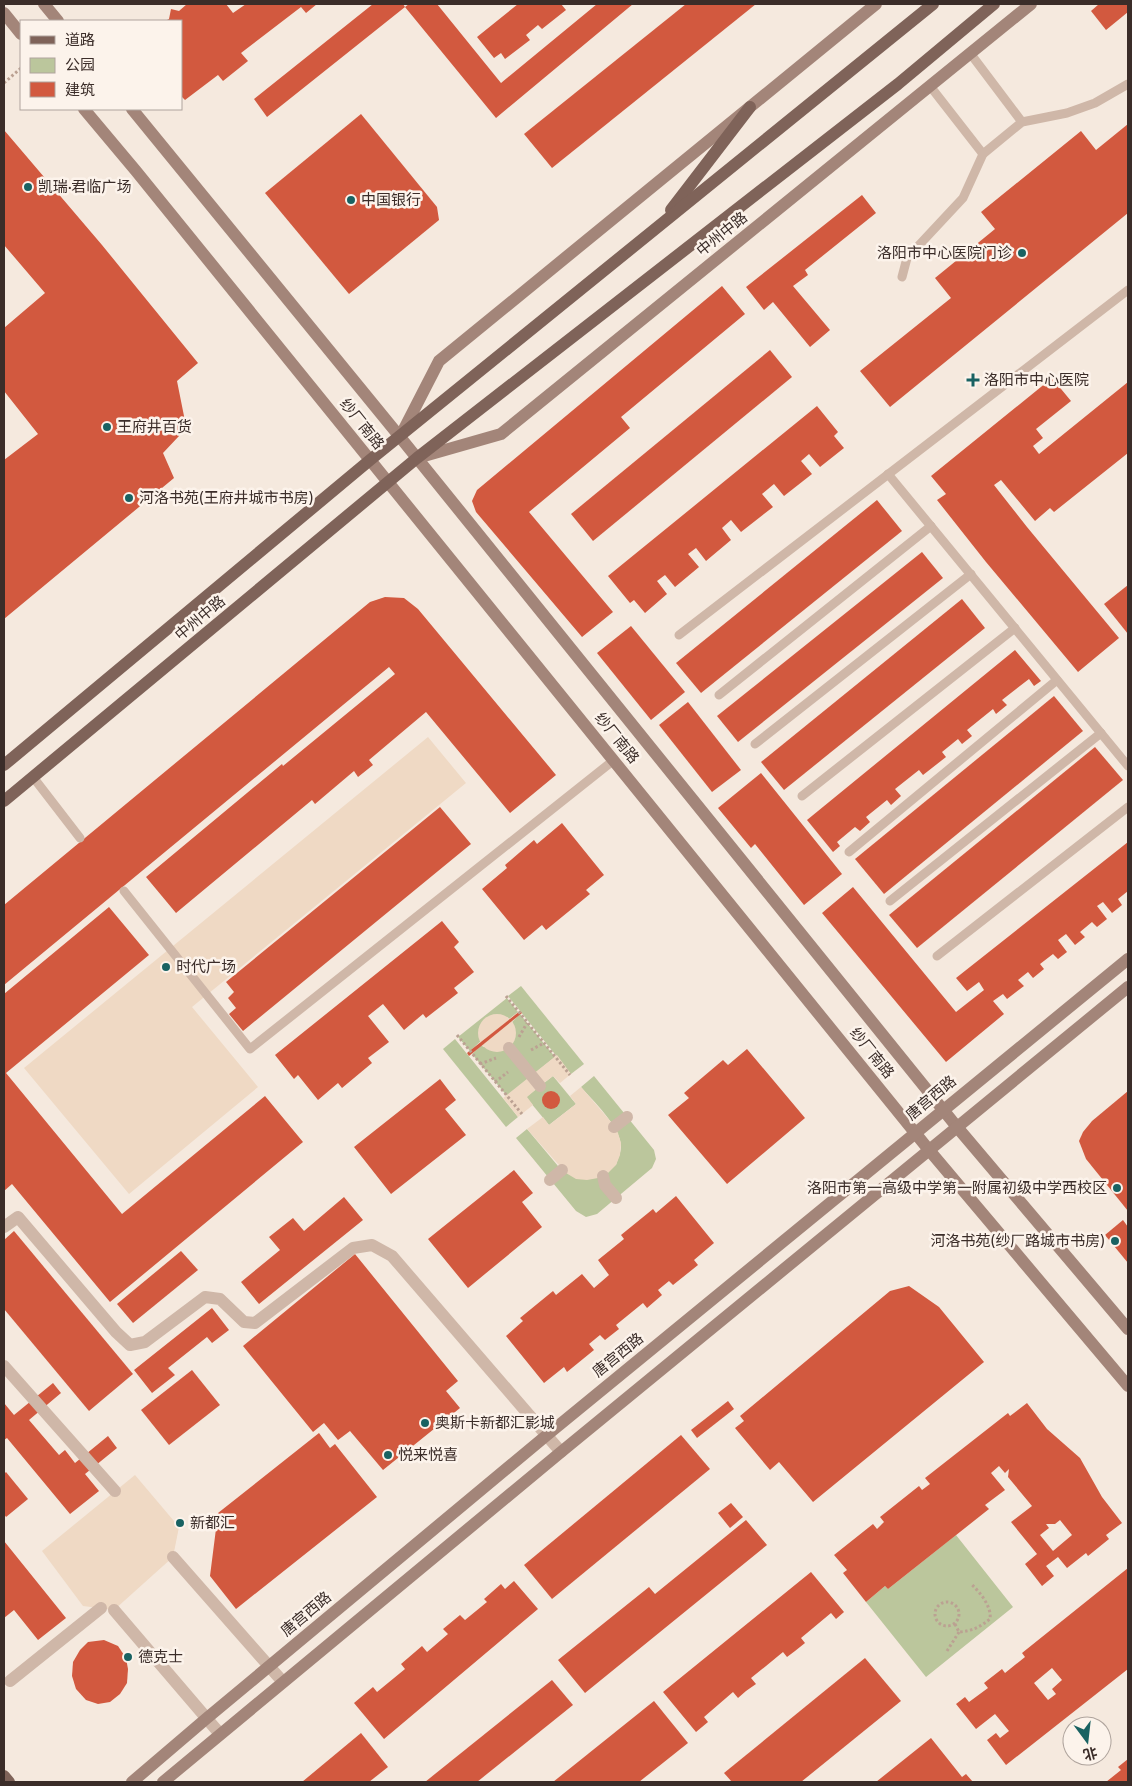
<svg xmlns="http://www.w3.org/2000/svg" width="1132" height="1786" font-family="Cabin,'Noto Sans SC',sans-serif">
  <rect width="100%" height="100%" fill="#f5e9de"/>
  <g fill="#bbc69c">
    <path d="M521,986l63,78 -13,10 -63,-78z"/>
    <path d="M507,998l11,14 -9,7 -2,-2 -37,34 -12,-14z"/>
    <path d="M520,1014l35,43 -48,39 -35,-42 10,-9 1,2 32,-18 -3,-7z"/>
    <path d="M455,1039l63,78 -12,10 -63,-78z"/>
    <path d="M553,1076l23,28 -27,21 -23,-28z"/>
    <path d="M594,1076l60,74 2,9 -4,9 -55,46 -11,3 -10,-6 -60,-73 11,-9 31,37 58,-1c2,-7 5,-12 5,-19 -1,-20 -28,-45 -40,-59z"/>
    <path d="M956,1535l57,72 -87,70 -60,-75 19,-16 3,3z"/>
  </g>
  <g fill="#efd9c4">
    <path d="M428,737l38,46 -274,224 66,80 -129,107 -105,-126z"/>
    <circle cx="497" cy="1033" r="19"/>
    <path d="M557,1055l14,19 -11,9 -7,-7 -13,10 -13,11 6,8 -15,12 -15,-19z"/>
    <path d="M581,1087l31,36 6,10 3,10 -1,12 -4,10 -8,8 -10,5 -11,2 -11,-1 -10,-6 -39,-44 16,-12 6,8 27,-21 -6,-8z"/>
    <path d="M135,1475l44,52 -6,30 -59,53 -31,-4 -41,-55z"/>
  </g>
  <g fill="#d2593f" fill-rule="evenodd">
    <path d="M187,4h39l7,9 13,-9h71l-11,9 -5,-6 -60,46 7,8 -25,20 -5,-6 -33,25 -4,-4v-75h-16l4,-2 2,-10 8,2z"/>
    <path d="M373,4h30l2,3 4,-3h28l64,79 96,-79h36l-137,114 -91,-111 -138,110 -13,-18z"/>
    <path d="M518,4h43l5,6 -24,19 -4,-4 -12,10 4,5 -25,19 -4,-6 -7,5 -17,-21z"/>
    <path d="M686,4h70l-204,164 -28,-34z"/>
    <path d="M1099,4h29v8l-22,18 -15,-19z"/>
    <path d="M361,114l76,93 2,13 -90,74 -84,-101z"/>
    <path d="M1128,124v89l-238,194 -30,-36 91,-73 -16,-20 60,-49 -14,-17 100,-81 15,19z"/>
    <path d="M4,130l98,115 96,118 -21,18 8,40 -6,15 -16,17 11,25 -170,141v-159l34,-26 -34,-43v-63l41,-35 -41,-48z"/>
    <path d="M862,195l14,18 -71,57 3,5 -15,11 37,44 -20,17 -37,-45 -9,8 -18,-23z"/>
    <path d="M722,286l23,28 -124,103 9,11 -101,84 84,100 -31,25 -106,-125 -4,-11 5,-11z"/>
    <path d="M770,350l22,27 -199,164 -22,-27z"/>
    <path d="M1052,378l19,23 -35,28 7,9 -10,8 6,8 89,-72v71l-74,59 -4,-4 -15,13 -34,-41 -7,5 33,42 92,111 -41,34 -92,-110 -49,-62 9,-6 -15,-18z"/>
    <path d="M817,406l21,26 -4,4 10,12 -24,19 -11,-13 -8,7 11,13 -28,22 -10,-12 -12,10 11,13 -32,25 -10,-12 -9,8 9,12 -25,21 -10,-13 -8,6 11,13 -24,20 -10,-12 -8,6 10,13 -22,19 -11,-13 -4,3 -22,-27z"/>
    <path d="M877,500l25,31 -201,162 -25,-30z"/>
    <path d="M922,552l21,26 -205,164 -21,-26z"/>
    <path d="M1128,585v49l-24,-30z"/>
    <path d="M385,597l19,1 14,11 138,166 -46,38 -84,-101 -57,48 4,5 -15,12 -4,-6 -39,33 -3,-4 -136,113 -30,-36 136,-113 1,2 112,-92 -6,-7 -385,318v-80l366,-303z"/>
    <path d="M962,599l23,29 -201,162 -23,-28z"/>
    <path d="M631,626l54,66 -34,28 -54,-67z"/>
    <path d="M1015,650l26,31 -7,5 -5,-7 -27,21 5,5 -11,9 -3,-5 -26,21 5,6 -10,8 -4,-5 -16,13 4,5 -23,18 -4,-5 -24,19 6,7 -10,9 -4,-5 -21,17 4,5 -10,9 -5,-4 -18,15 3,4 -7,6 -26,-32z"/>
    <path d="M1054,696l29,35 -199,163 -29,-35z"/>
    <path d="M688,702l53,68 -29,22 -53,-67z"/>
    <path d="M1095,747l28,33 -206,168 -28,-33z"/>
    <path d="M761,773l81,101 -38,31 -49,-61 -4,4 -33,-40z"/>
    <path d="M440,807l31,37 -228,187 -14,-17 7,-6 -8,-10 6,-6 -8,-10z"/>
    <path d="M562,823l42,52 -18,15 4,4 -44,36 -4,-5 -18,15 -42,-51 25,-21 -2,-3 29,-25 3,4z"/>
    <path d="M1128,842v49l-10,8 4,6 -10,8 -9,-11 -6,4 10,13 -10,8 -5,-5 -12,10 5,5 -10,8 -9,-11 -8,6 9,12 -9,7 -5,-5 -13,10 4,5 -11,9 -5,-6 -10,8 6,6 -17,13 -4,-5 -10,7 11,13 -58,48 -124,-149 31,-26 103,125 28,-22 -5,-8 -12,9 -11,-13z"/>
    <path d="M109,907l40,48 -143,118 116,141 143,-118 38,46 -193,160 -98,-118 -8,7v-197z"/>
    <path d="M442,921l17,21 -5,5 20,25 -20,16 4,5 -32,25 -3,-4 -19,16 -21,-26 -15,12 21,26 -21,16 4,5 -30,25 -4,-5 -20,17 -20,-25 -4,4 -19,-24z"/>
    <path d="M520,1011l2,2 -53,43 -2,-3z"/>
    <path d="M747,1049l58,69 -78,66 -59,-69 21,-17 -5,-5 39,-33 5,5z"/>
    <path d="M440,1079l16,21 -11,9 21,26 -75,59 -37,-47z"/>
    <path d="M1128,1091v120l-42,-52 -7,-18 4,-9 9,-11z"/>
    <circle cx="551" cy="1100" r="9"/>
    <path d="M514,1170l19,23 -11,9 20,25 -74,61 -40,-49z"/>
    <path d="M676,1196l38,47 -20,17 4,5 -25,20 -4,-4 -11,9 4,5 -15,13 -4,-5 -27,22 3,4 -14,11 -5,-5 -11,9 5,6 -27,22 -3,-5 -20,16 -38,-47 17,-15 -3,-3 33,-27 3,4 26,-21 12,14 15,-13 -11,-15 26,-21 -3,-4 32,-26 3,4z"/>
    <path d="M344,1197l19,23 -104,84 -18,-22 39,-32 -11,-13 24,-19 11,13z"/>
    <path d="M1123,1220l5,7v36l-23,-28z"/>
    <path d="M14,1231l119,143 -44,37 -85,-102v-69z"/>
    <path d="M181,1251l17,19 -65,53 -16,-19z"/>
    <path d="M355,1254l103,127 -12,10 14,17 -77,62 -33,-39 -12,9 -14,-17 -11,9 -70,-86z"/>
    <path d="M909,1286l30,21 45,55 -171,140 -34,-40 -9,8 -35,-42 9,-7 -4,-5 150,-125z"/>
    <path d="M212,1308l17,22 -17,13 -5,-6 -39,31 7,7 -23,18 -18,-23z"/>
    <path d="M192,1370l28,35 -51,40 -28,-35z"/>
    <path d="M53,1383l8,10 -32,27 30,35 6,-5 10,13 33,-27 9,12 -32,26 14,17 -29,23 -63,-76 -3,2v-37l10,12z"/>
    <path d="M728,1401l6,8 -37,29 -6,-8z"/>
    <path d="M1027,1403l20,26 33,29 22,39 20,26 -16,12 3,4 -21,17 -2,-3 -19,15 -9,-11 -12,9 8,10 -12,10 -17,-22 12,-10 -26,-32 21,-16 -24,-29 1,-8 -4,4 -6,-7 -8,7 14,17 -20,15 4,4 -101,80 -3,-3 -19,16 -23,-29 4,-3 -13,-15 39,-31 4,5 7,-7 -4,-5 39,-31 3,4 8,-6 -5,-6 83,-65 2,3zM1060,1520l12,15 -19,16 -13,-16 9,-7 -3,-4h9z"/>
    <path d="M319,1433l11,15 5,-4 42,53 -141,112 -26,-33 8,-63z"/>
    <path d="M681,1435l29,34 -158,130 -28,-34z"/>
    <path d="M6,1472l22,27 -22,18 -2,-3v-40z"/>
    <path d="M731,1503l12,14 -13,11 -12,-15z"/>
    <path d="M746,1520l21,25 -182,148 -27,-33 91,-73 6,7z"/>
    <path d="M4,1541l62,77 -28,22 -24,-30 -10,8z"/>
    <path d="M1128,1568v101l-122,96 -19,-25 9,-7 4,5 9,-7 -14,-17 -19,15 -20,-25 9,-7 4,5 19,-14 -4,-5 18,-14 3,4 20,-16 -3,-4zM1052,1668l10,12 -10,9 4,5 -8,6 -14,-17z"/>
    <path d="M811,1572l33,40 -8,7 -5,-6 -30,25 4,5 -10,8 -8,6 -4,-5 -17,14 -15,12 5,6 -10,7 -8,7 -5,-6 -29,25 4,5 -12,10 -33,-40z"/>
    <path d="M514,1581l24,28 -154,130 -30,-36 19,-16 4,5 28,-23 -4,-5 21,-18 5,6 21,-18 -5,-5 17,-14 5,5 22,-18 -3,-3 17,-15 4,5z"/>
    <path d="M104,1640l14,6 8,12 2,11 -1,14 -7,11 -10,8 -12,2 -12,-4 -10,-11 -4,-13 1,-14 7,-12 8,-8z"/>
    <path d="M865,1658l36,43 -100,81h-69l-8,-9z"/>
    <path d="M552,1680l21,25 -96,77h-52z"/>
    <path d="M654,1701l34,42 -49,39h-86z"/>
    <path d="M361,1733l27,34 -19,15h-67z"/>
    <path d="M931,1738l31,39 4,-3 7,8h-97z"/>
    <path d="M1128,1759v23h-22l15,-12 -3,-3z"/>
  </g>
  <g fill="none" stroke-linecap="round" stroke-linejoin="round">
    <g stroke="#bba192" stroke-width="3" stroke-dasharray="2.5 2.5" stroke-linecap="butt">
      <path d="M4,83l17,-15"/>
      <path d="M506,996l64,79"/>
      <path d="M457,1035l65,79"/>
      <path d="M519,1037l8,-14"/>
      <path d="M531,1050l13,-7"/>
      <path d="M480,1064l16,-6"/>
      <path d="M495,1082l13,-10"/>
      <circle cx="947" cy="1614" r="12"/>
      <path d="M955,1624l4,8c13,-1 21,-5 31,-13 2,-12 -10,-27 -19,-35"/>
      <path d="M947,1651l12,-19"/>
    </g>
    <g stroke="#cfb7a8" stroke-width="9">
      <path d="M970,53l52,69"/>
      <path d="M930,86l53,68"/>
      <path d="M902,277l5,-19 56,-60 20,-44 39,-32 45,-9 28,-10 33,-19"/>
      <path d="M888,474l240,292"/>
      <path d="M679,635l449,-345"/>
      <path d="M719,695l212,-169"/>
      <path d="M755,744l216,-170"/>
      <path d="M33,777l47,61"/>
      <path d="M802,796l213,-168"/>
      <path d="M849,852l208,-172"/>
      <path d="M124,891l126,158 364,-289"/>
      <path d="M890,901l211,-168"/>
      <path d="M937,956l191,-149"/>
    </g>
    <g stroke="#cfb7a8" stroke-width="12">
      <path d="M509,1048l31,38"/>
      <path d="M614,1127l13,-10"/>
      <path d="M603,1176l2,9 11,13"/>
      <path d="M550,1180l12,-10"/>
      <path d="M4,1227l14,-10 98,115 14,13 15,-3 60,-45 15,2 24,23 11,1 98,-75 19,-3 20,11 169,196"/>
      <path d="M4,1366l111,125"/>
      <path d="M173,1557l110,125"/>
      <path d="M114,1610l106,124"/>
      <path d="M10,1681l91,-73"/>
    </g>
    <g stroke="#a38579" stroke-width="12">
      <path d="M44,4l14,17"/>
      <path d="M4,13l17,21"/>
      <path d="M84,109l52,62 793,979 199,236"/>
      <path d="M132,109l268,328 557,690 171,202"/>
      <path d="M401,435l38,-74 437,-357"/>
      <path d="M417,458l84,-24 530,-430"/>
      <path d="M132,1782l75,-64 340,-283 581,-476"/>
      <path d="M163,1782l398,-330 567,-465"/>
    </g>
    <g stroke="#7f6359" stroke-width="12">
      <path d="M671,210l79,-103"/>
      <path d="M4,765l366,-305 563,-456"/>
      <path d="M4,801l413,-343 481,-374 96,-80"/>
      <path d="M4,1776l5,6"/>
    </g>
  </g>
  <g fill="#196262" stroke="#fcf3eb" stroke-width="2">
    <circle cx="28" cy="187" r="5"/>
    <circle cx="351" cy="200" r="5"/>
    <circle cx="1022" cy="253" r="5"/>
    <path d="M970.5 372.5h5v5h5v5h-5v5h-5v-5h-5v-5h5z"/>
    <circle cx="107" cy="427" r="5"/>
    <circle cx="129" cy="498" r="5"/>
    <circle cx="166" cy="967" r="5"/>
    <circle cx="1117" cy="1188" r="5"/>
    <circle cx="1115" cy="1241" r="5"/>
    <circle cx="425" cy="1423" r="5"/>
    <circle cx="388" cy="1455" r="5"/>
    <circle cx="180" cy="1523" r="5"/>
    <circle cx="128" cy="1657" r="5"/>
  </g>
  <g text-anchor="middle" stroke-width="5" stroke-linejoin="round" paint-order="stroke">
    <g font-size="15" fill="#3b2d29" stroke="#fcf3eb" text-anchor="start">
      <text x="38" y="192">凯瑞·君临广场</text>
      <text x="361" y="205">中国银行</text>
      <text x="1012" y="258" text-anchor="end">洛阳市中心医院门诊</text>
      <text x="984" y="385">洛阳市中心医院</text>
      <text x="117" y="432">王府井百货</text>
      <text x="139" y="503">河洛书苑(王府井城市书房)</text>
      <text x="176" y="972">时代广场</text>
      <text x="1107" y="1193" text-anchor="end">洛阳市第一高级中学第一附属初级中学西校区</text>
      <text x="1105" y="1246" text-anchor="end">河洛书苑(纱厂路城市书房)</text>
      <text x="435" y="1428">奥斯卡新都汇影城</text>
      <text x="398" y="1460">悦来悦喜</text>
      <text x="190" y="1528">新都汇</text>
      <text x="138" y="1662">德克士</text>
    </g>
    <g font-size="15" fill="#3b2d29" stroke="#fcf3eb">
      <text transform="translate(722 234) rotate(-39)" y="5">中州中路</text>
      <text transform="translate(362 424) rotate(51)" y="5">纱厂南路</text>
      <text transform="translate(200 618) rotate(-40)" y="5">中州中路</text>
      <text transform="translate(617 738) rotate(51)" y="5">纱厂南路</text>
      <text transform="translate(872 1053) rotate(51)" y="5">纱厂南路</text>
      <text transform="translate(931 1098) rotate(-40)" y="5">唐宫西路</text>
      <text transform="translate(618 1355) rotate(-39)" y="5">唐宫西路</text>
      <text transform="translate(306 1614) rotate(-40)" y="5">唐宫西路</text>
    </g>
  </g>
  <rect width="1132" height="1786" fill="none" stroke="#3b2d29" stroke-width="10"/>
  <rect x="20" y="20" width="162" height="90" fill="#fcf3eb" stroke="#afa49d"/>
  <rect x="30" y="36" width="25" height="8" fill="#7f6359" stroke="#afa49d"/>
  <text x="65" y="45" font-size="15" fill="#3b2d29">道路</text>
  <rect x="30" y="58" width="25" height="15" fill="#bbc69c" stroke="#afa49d"/>
  <text x="65" y="70" font-size="15" fill="#3b2d29">公园</text>
  <rect x="30" y="82" width="25" height="15" fill="#d2593f" stroke="#afa49d"/>
  <text x="65" y="95" font-size="15" fill="#3b2d29">建筑</text>
  <g transform="translate(1087 1741) rotate(165)"><circle r="24" fill="#fcf3eb" stroke="#afa49d"/>
  <path d="M0-4L9 19L0 12L-9 19Z" fill="#196262"/>
  <text y="-8" font-size="14" font-weight="bold" text-anchor="middle" fill="#3b2d29">北</text>
  </g>
</svg>
